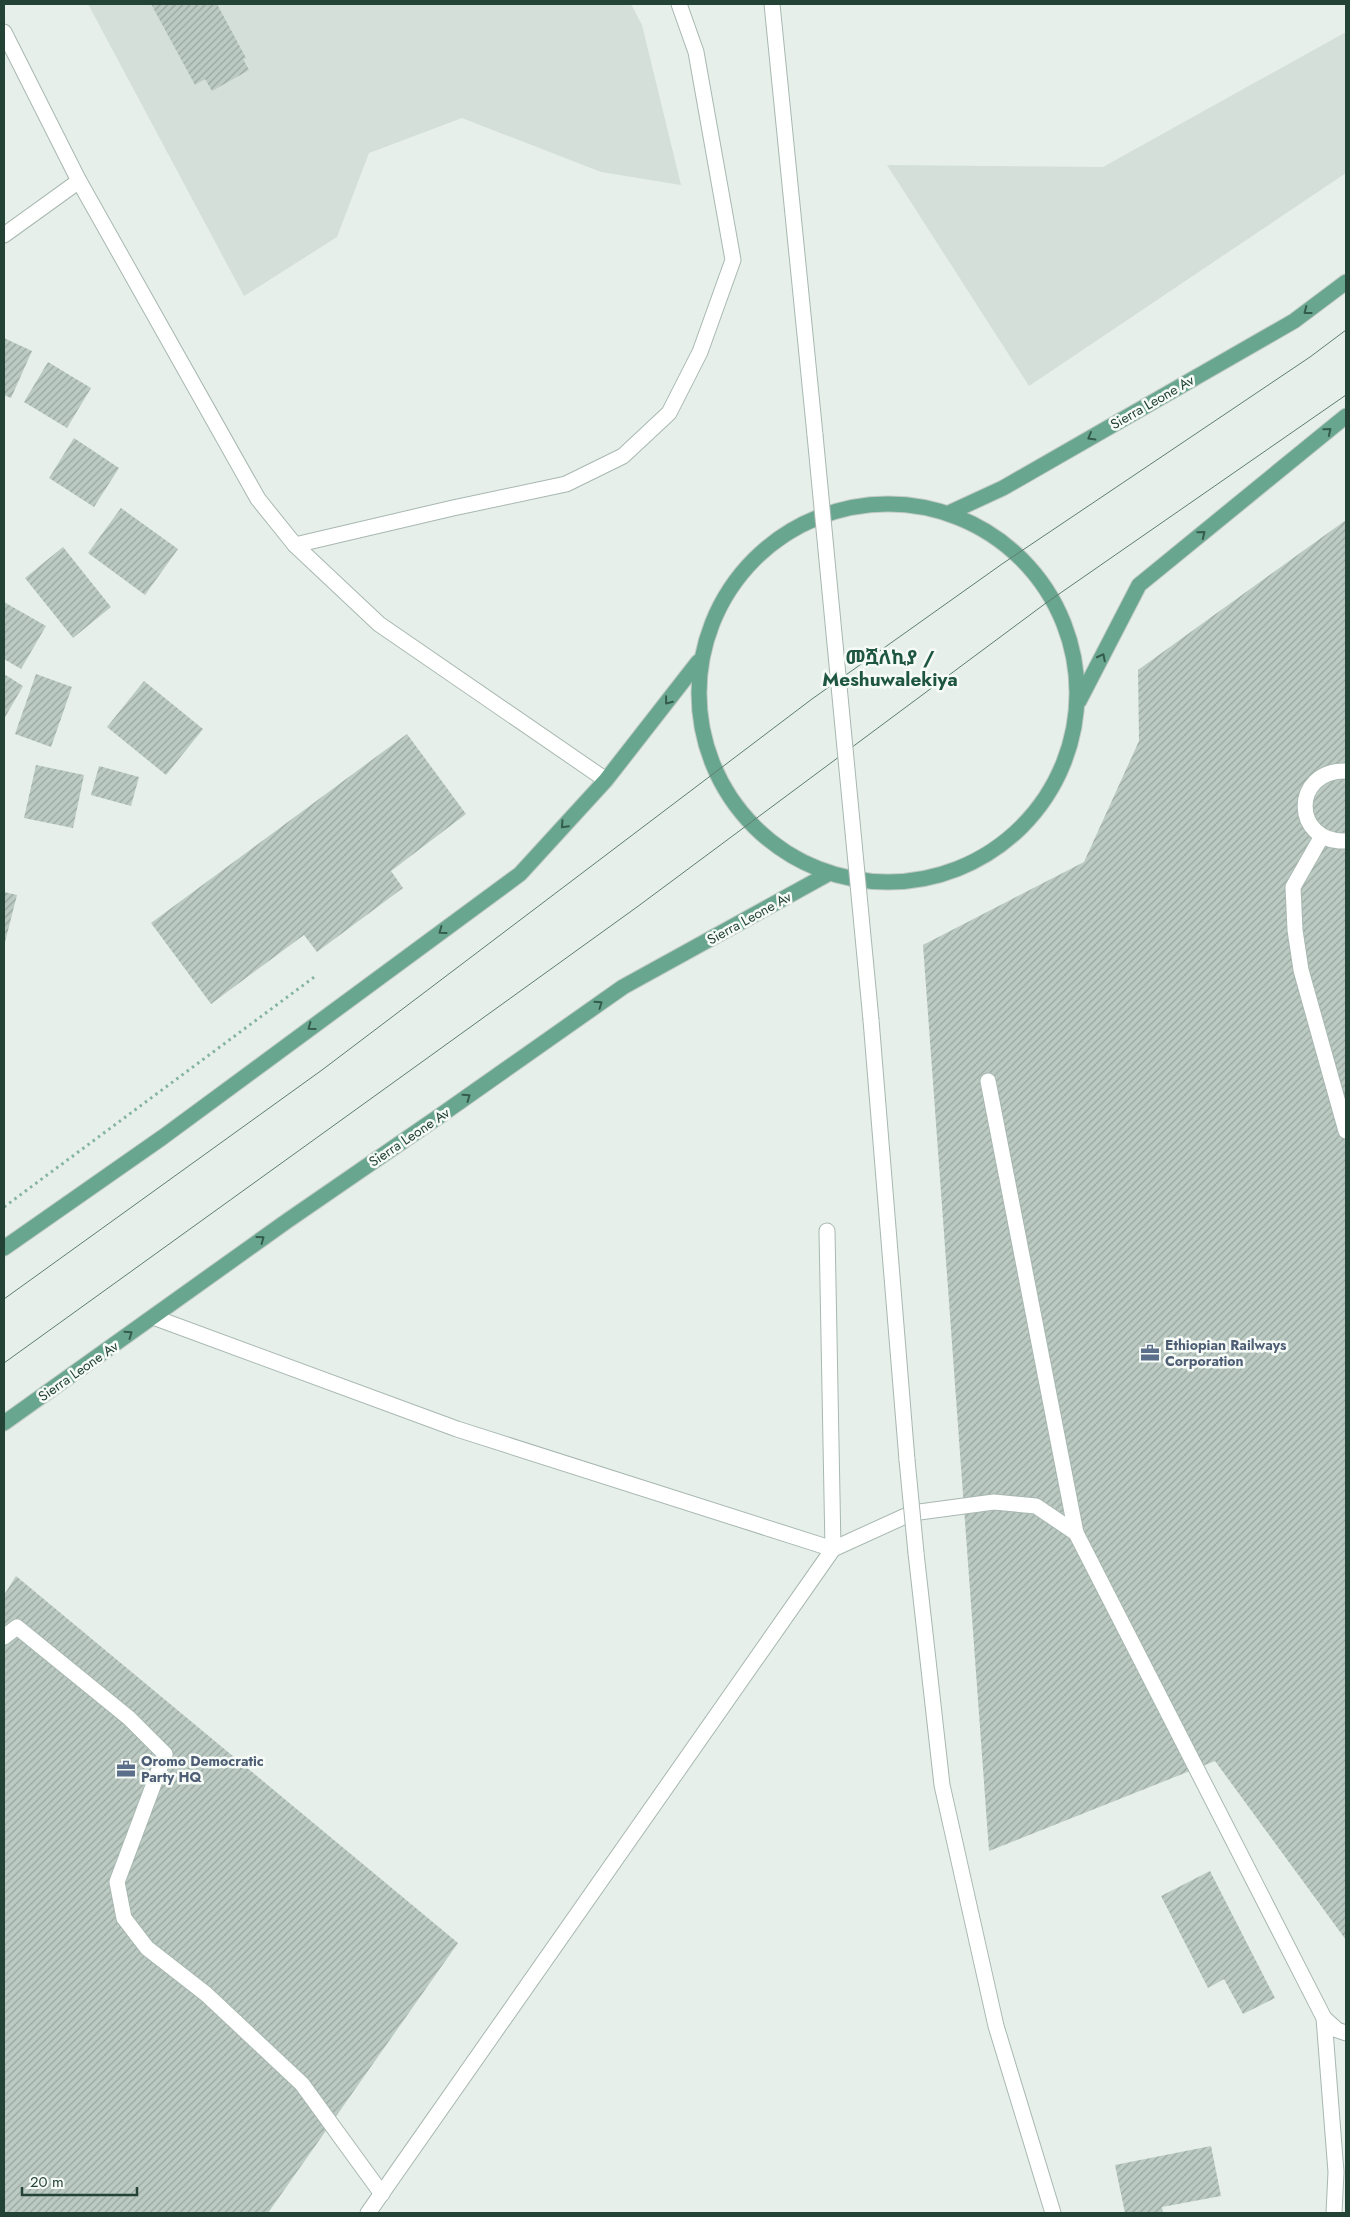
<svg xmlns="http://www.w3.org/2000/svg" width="1350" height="2217" font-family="Jost,'Noto Sans Ethiopic',sans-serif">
  <defs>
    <pattern id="building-hatch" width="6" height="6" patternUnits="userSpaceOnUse" patternTransform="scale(1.25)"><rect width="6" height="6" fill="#bbcac3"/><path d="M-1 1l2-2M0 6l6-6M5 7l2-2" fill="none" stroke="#98a69f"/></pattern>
  </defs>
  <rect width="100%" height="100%" fill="#e6efea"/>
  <g fill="#d4dfd9">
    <path d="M88,4h543l11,21 39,160 -80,-13 -139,-54 -93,35 -32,84 -93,59z"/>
    <path d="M1346,32v141l-317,213 -142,-221 216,2z"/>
  </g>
  <g fill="url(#building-hatch)">
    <path d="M151,4h66l29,54 -3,1 6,11 -37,21 -7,-12 -10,6z"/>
    <path d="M4,338l28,13 -21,47 -7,-3z"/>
    <path d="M48,362l43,26 -24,40 -43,-26z"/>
    <path d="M74,438l45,30 -25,39 -45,-29z"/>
    <path d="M121,508l57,41 -33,46 -57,-42z"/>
    <path d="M1346,520v1420l-131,-179 -226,90 -66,-906 161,-83 55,-121 -1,-71z"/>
    <path d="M63,547l48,60 -38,31 -48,-60z"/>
    <path d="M4,602l42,24 -25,43 -17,-10z"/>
    <path d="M4,674l19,12 -19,33z"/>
    <path d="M36,674l36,13 -21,60 -36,-13z"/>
    <path d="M144,681l59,48 -37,46 -59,-48z"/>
    <path d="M407,734l59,80 -75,57 12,17 -86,64 -13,-17 -93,69 -60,-81z"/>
    <path d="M36,765l48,10 -11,53 -49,-10z"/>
    <path d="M99,766l40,11 -8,29 -40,-11z"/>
    <path d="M4,892l13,3 -13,51z"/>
    <path d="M16,1576l442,367 -190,270h-264v-618z"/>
    <path d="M1210,1871l65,127 -32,16 -19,-35 -16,9 -47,-92z"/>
    <path d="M1211,2146l10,50 -59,11 1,6h-38l-10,-48z"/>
  </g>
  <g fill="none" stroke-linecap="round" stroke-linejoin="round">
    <g stroke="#a8b8b1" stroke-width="17">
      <g id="service">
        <path d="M1346,771c-55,-1 -54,72 0,70"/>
        <path d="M1322,836l-29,51 2,43 6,40 45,161"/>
        <path d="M988,1081l88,452"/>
        <path d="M4,1637l13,-10 112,91 36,36 -48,128 7,36 23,30 59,46 96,90 80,110"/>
        <path d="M1324,2018l12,154 -2,41"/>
      </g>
    </g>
    <g stroke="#a8b8b1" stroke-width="17">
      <g id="minor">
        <path d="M772,4l43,431"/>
        <path d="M4,235l75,-54"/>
        <path d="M295,545l158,-37 113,-24 57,-28 46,-43 31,-61 33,-92 -37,-208 -17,-48"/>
        <path d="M871,1020l36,440"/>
        <path d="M153,1317l304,112 376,120 -6,-318"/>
        <path d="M916,1553l26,232 54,241 57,187"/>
        <path d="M368,2213l465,-664 79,-36 82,-11 42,4 40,27 248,485 13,12 9,3"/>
      </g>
    </g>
    <g stroke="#a8b8b1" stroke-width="17">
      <path id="tertiary" d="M4,32l75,149 179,318 37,46 84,79 227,156"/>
    </g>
    <g stroke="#c1cac7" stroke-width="17">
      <g id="primary">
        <circle cx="888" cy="693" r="189"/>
        <path d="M951,512l52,-24 291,-167 52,-39"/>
        <path d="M1079,701l60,-116 207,-169"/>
        <path d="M4,1248l159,-111 357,-263 86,-94 92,-118"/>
        <path d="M4,1423l283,-202 154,-106 182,-128 205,-113"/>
      </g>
    </g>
    <path stroke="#85b4a0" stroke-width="3" stroke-dasharray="2.5 4" stroke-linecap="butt" d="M4,1207l313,-232"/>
    <use href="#service" stroke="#fff" stroke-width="15"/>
    <use href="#minor" stroke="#fff" stroke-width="15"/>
    <use href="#tertiary" stroke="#fff" stroke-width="15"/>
    <use href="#primary" stroke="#69a690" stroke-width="15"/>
    <g stroke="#5e7e72" stroke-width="1">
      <path d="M4,1299l318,-229 490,-371 190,-135 308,-207 36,-27"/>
      <path d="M4,1363l633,-456 409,-304 300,-208"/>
    </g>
    <g stroke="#a8b8b1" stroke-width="17" stroke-linecap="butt">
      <g id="minor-bridge">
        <path d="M815,435l56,585"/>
        <path d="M907,1460l9,93"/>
      </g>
    </g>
    <use href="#minor-bridge" stroke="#fff" stroke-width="15"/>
  </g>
  <defs><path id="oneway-chevron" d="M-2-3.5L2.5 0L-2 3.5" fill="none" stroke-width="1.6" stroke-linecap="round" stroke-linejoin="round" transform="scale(1.25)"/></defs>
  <g stroke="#345c4d">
    <use href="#oneway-chevron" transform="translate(1307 311) rotate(143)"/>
    <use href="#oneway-chevron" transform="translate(1328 431) rotate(-39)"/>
    <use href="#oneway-chevron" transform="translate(1091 437) rotate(150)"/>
    <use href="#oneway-chevron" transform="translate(1202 534) rotate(-39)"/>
    <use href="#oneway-chevron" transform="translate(1102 657) rotate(-63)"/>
    <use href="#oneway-chevron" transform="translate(668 701) rotate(128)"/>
    <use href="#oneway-chevron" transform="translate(564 825) rotate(133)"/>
    <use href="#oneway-chevron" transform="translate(442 931) rotate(144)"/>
    <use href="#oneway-chevron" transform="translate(599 1004) rotate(-35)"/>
    <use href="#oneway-chevron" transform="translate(311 1027) rotate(144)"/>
    <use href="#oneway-chevron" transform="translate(467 1097) rotate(-35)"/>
    <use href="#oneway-chevron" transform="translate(261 1239) rotate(-36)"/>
    <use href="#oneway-chevron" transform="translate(129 1334) rotate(-35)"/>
  </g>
  <defs>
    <g id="office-bare" transform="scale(1.5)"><path d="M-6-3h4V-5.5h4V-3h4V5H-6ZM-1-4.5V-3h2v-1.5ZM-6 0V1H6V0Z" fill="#5c6f8a" stroke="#f7fbf8" stroke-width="2.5" paint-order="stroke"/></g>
  </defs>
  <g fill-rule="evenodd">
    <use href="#office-bare" x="1150" y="1353"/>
    <use href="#office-bare" x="126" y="1769"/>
  </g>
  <g text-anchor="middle" stroke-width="5" stroke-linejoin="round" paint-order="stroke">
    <g font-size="14" fill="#234337" stroke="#f7fbf8">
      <text transform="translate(1152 402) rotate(-30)" y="5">Sierra Leone Av</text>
      <text transform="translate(749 918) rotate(-29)" y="5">Sierra Leone Av</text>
      <text transform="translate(409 1137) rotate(-34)" y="5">Sierra Leone Av</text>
      <text transform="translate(78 1371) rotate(-35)" y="5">Sierra Leone Av</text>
    </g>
    <g font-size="14" font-weight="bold" fill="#4e5e75" stroke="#f7fbf8" text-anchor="start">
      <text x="1165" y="1350">Ethiopian Railways<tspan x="1165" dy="16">Corporation</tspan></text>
      <text x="141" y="1766">Oromo Democratic<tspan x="141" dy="16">Party HQ</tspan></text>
    </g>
    <g font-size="19" font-weight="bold" fill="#1e5643" stroke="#f7fbf8">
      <text x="890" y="664">መሿለኪያ /<tspan x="890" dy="22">Meshuwalekiya</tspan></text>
    </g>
  </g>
  <rect width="1350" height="2217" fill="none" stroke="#234337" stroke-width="10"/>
  <path d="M22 2187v8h115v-8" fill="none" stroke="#234337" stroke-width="2.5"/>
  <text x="30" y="2187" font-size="15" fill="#234337" stroke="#f7fbf8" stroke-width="4" paint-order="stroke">20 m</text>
</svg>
